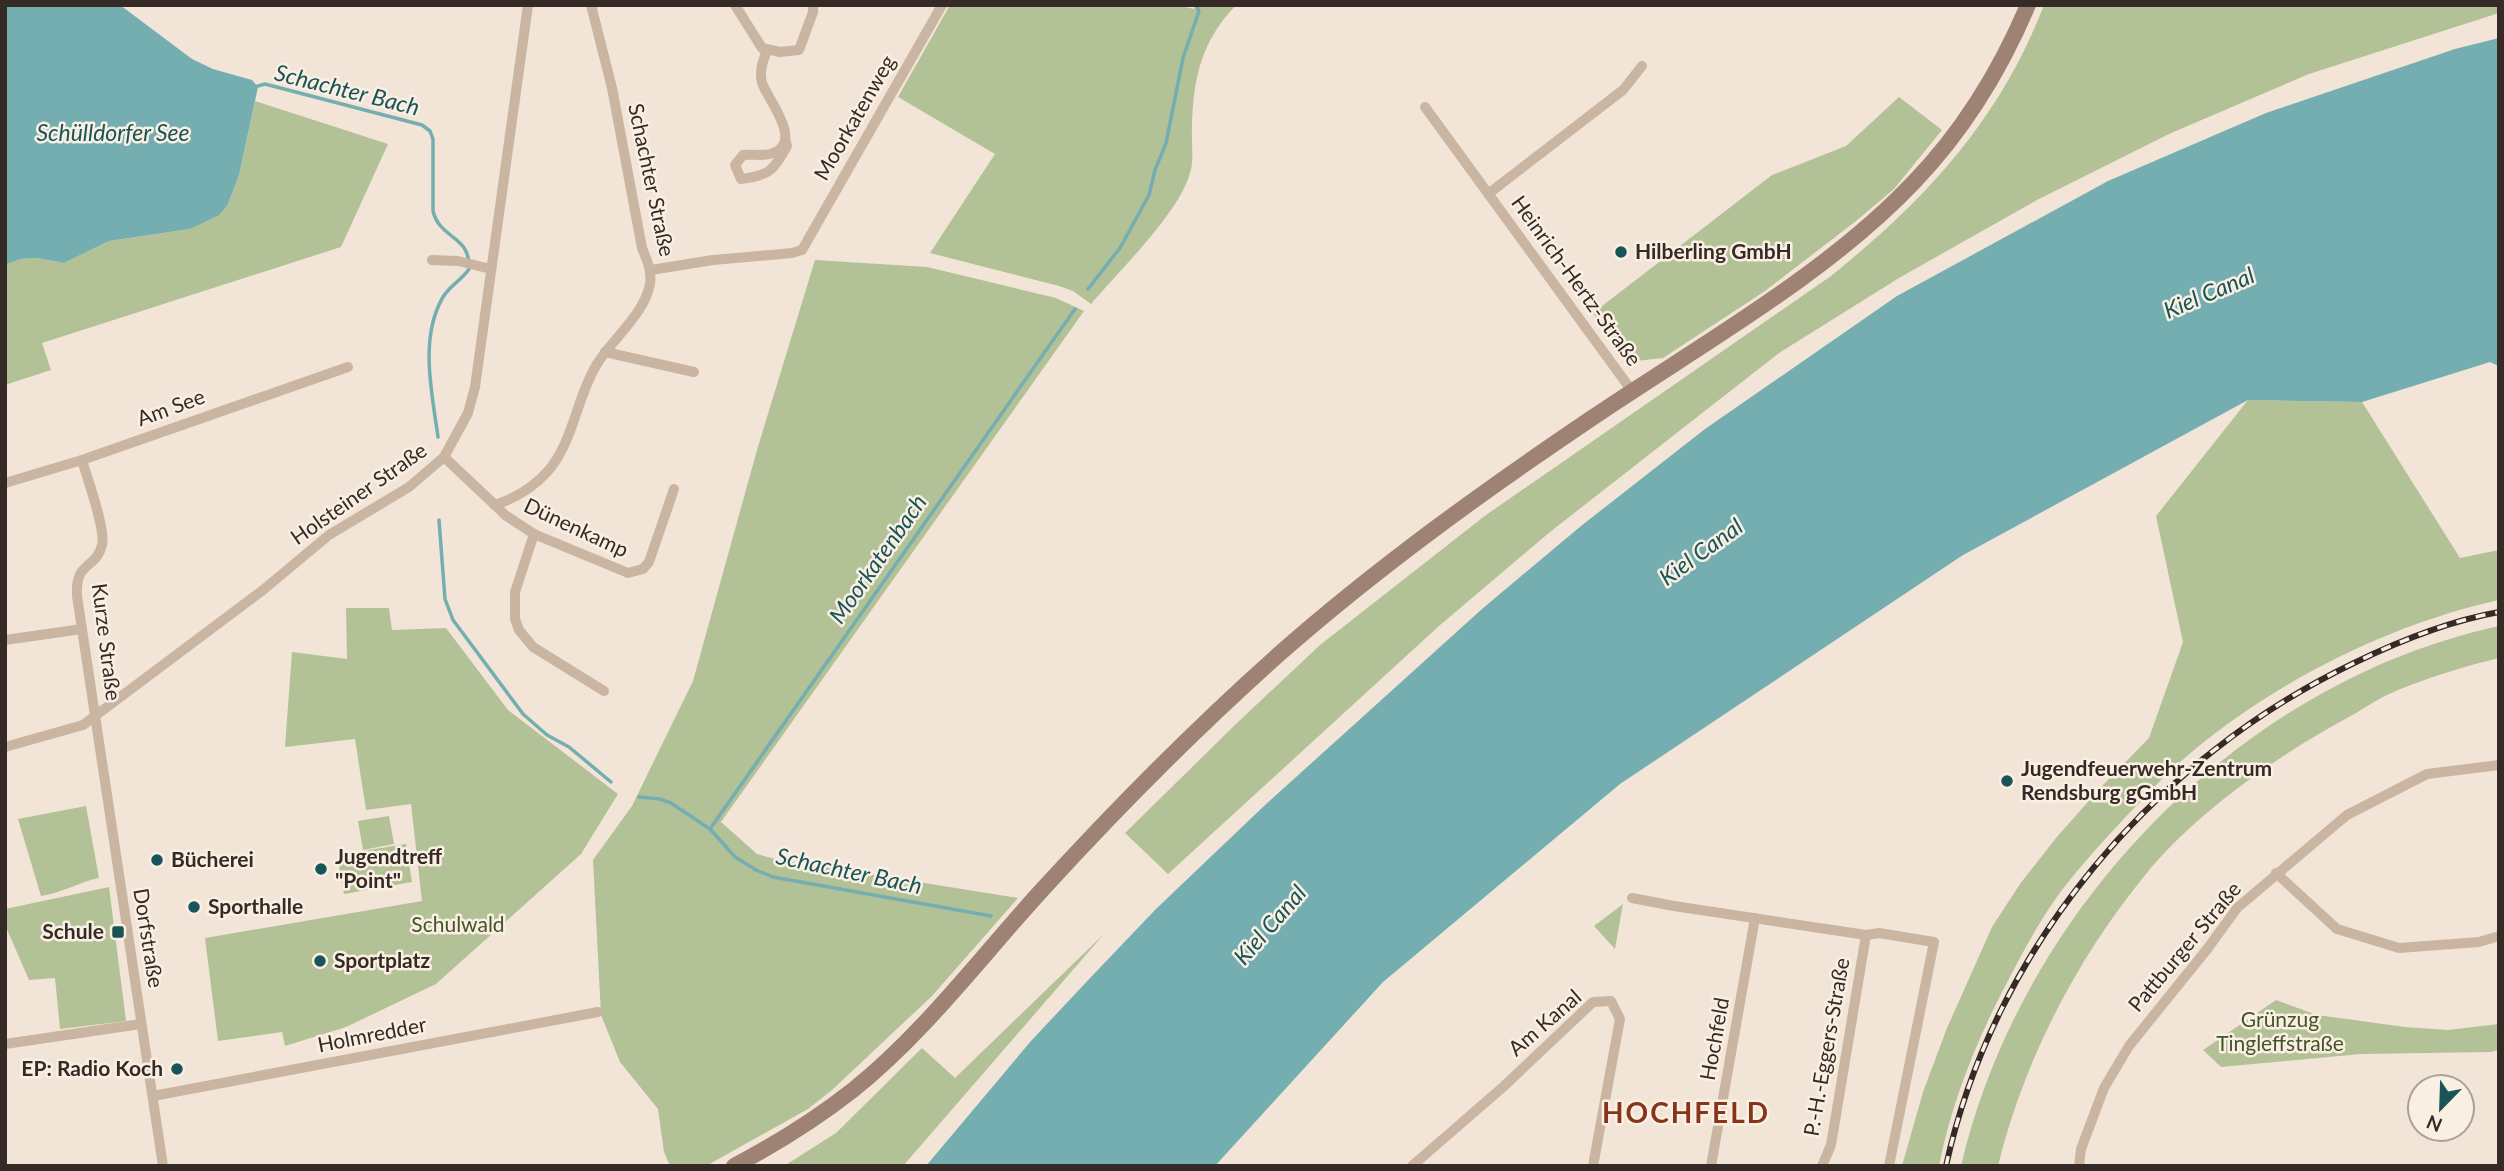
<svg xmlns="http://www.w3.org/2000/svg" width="2504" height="1171" font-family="Lato,sans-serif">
  <rect width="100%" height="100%" fill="#f2e5d7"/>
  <g fill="#b3c197">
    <path d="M950,5h226l18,4 2,-4h40c-35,37 -43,73 -44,123 -1,16 3,33 -3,48 -12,39 -71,96 -98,128l-18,-13 -14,-5 -129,-33 65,-99 -97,-57z"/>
    <path d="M2044,5h455v8l-190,61 -140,60 -132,66 -138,78 -120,75 -229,179 -111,94 -271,248 -43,-41 112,-110 83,-78 166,-130 345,-239c95,-77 168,-155 213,-271z"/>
    <path d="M1899,97l43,33 -48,59 -38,32 -91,70 -102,67 -27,3 -10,-5 -33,-43 179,-138 74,-29z"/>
    <path d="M255,101l133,43 -47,103 -299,96 9,27 -46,15v-120l16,-6 16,-1 27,5 45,-22 81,-12 38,-25 11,-29z"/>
    <path d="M815,260l112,7 129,31 28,13 -363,511 36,32 18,5 243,39 -86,98 -100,94 -24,19 -102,57h-36l-6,-14 -6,-43 -38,-47 -19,-47 -8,-155 39,-54 61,-125 64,-231z"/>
    <path d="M2248,400l114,2 98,156 39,-8v50c-118,26 -243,91 -331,173 -16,16 -32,33 -48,50 -24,26 -48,52 -68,81 -19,28 -34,58 -50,88 -28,55 -51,113 -63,174h-37l21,-74 24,-64 45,-101 28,-43 36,-46 46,-52 47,-48 34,-96 -27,-126z"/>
    <path d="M346,608h43l3,22 54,-2 62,82 110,84 -37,60 -145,130 -90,43 -61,19 -3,-14 -64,9 -13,-103 217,-37 -11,-97 -45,6 -11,-71 -70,8 7,-95 55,7z"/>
    <path d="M2499,626v32c-34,8 -69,19 -101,32 -15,6 -29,15 -42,23 -73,39 -158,97 -210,161 -69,84 -122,186 -148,292h-37c60,-257 279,-484 538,-540z"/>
    <path d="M86,806l13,72c-20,4 -37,15 -58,18l-23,-77z"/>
    <path d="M389,816l5,28 -31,6 -5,-29z"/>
    <path d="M406,844l6,38 -68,12 -7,-39z"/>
    <path d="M109,887l17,134 -66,8 -5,-51 -26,2 -24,-55v-16z"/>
    <path d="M1623,904l-8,45 -21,-23z"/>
    <path d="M1104,934l-201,232h-119l52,-33 86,-85 33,30z"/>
    <path d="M2276,1000l41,15 88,12 43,3 51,-6v26l-8,2 -130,2 -140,13 -18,-17z"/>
  </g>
  <g fill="#75aeb0">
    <path d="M5,5h115l72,54 21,10 39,11 6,7 -19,88 -11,29 -9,11 -29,14 -81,12 -45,22 -27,-5 -16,1 -16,6z"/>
    <path d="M2499,38v328l-9,-4 -128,40 -114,-2 -285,155 -343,229 -237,198 -168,184h-289l105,-125 61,-65 64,-67 108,-103 218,-197 99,-83 124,-97 192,-133 211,-115 158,-68 189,-64z"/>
  </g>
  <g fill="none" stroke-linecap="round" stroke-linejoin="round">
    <g stroke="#75aeb0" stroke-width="3.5">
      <path d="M254,87l11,-3 157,41 8,6 3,8v72c7,29 38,24 36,58 -7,11 -19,16 -26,28 -24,41 -11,96 -5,140"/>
      <path d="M1088,289l32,-41 29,-53 6,-25 11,-27 17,-85 16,-47 -3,-6"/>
      <path d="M439,520l6,79 8,21 70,94 24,21 22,12 42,35"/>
      <path d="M639,797l21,2 11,4 39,26 25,28 21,13 17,7 218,39"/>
      <path d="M710,829l365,-520"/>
    </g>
    <g stroke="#cab5a3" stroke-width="10">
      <path d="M735,5l27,43 18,4 19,-2 14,-38v-7"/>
      <path d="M767,50c-4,11 -8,21 -5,33 6,17 44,61 8,71 -8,2 -18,0 -27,1l-8,10 6,14c28,-3 33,-9 46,-33l-2,-8"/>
      <path d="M1425,107l207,284"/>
      <path d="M1488,194l135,-104 19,-24"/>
      <path d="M432,260l26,1 33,8"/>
      <path d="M651,270l62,-10 79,-7 10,-3 140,-245"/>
      <path d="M605,352l89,20"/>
      <path d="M444,457l51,48c21,-7 38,-17 53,-34 26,-30 28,-73 49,-107 16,-26 47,-49 53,-80 2,-13 -3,-24 -8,-36l-30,-160 -21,-83"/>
      <path d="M82,460c5,18 24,69 20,85 -6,25 -27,15 -25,51l86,570"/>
      <path d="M5,483l77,-23 266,-93"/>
      <path d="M495,505l10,10 29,19 94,39 15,-4 6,-7 25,-73"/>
      <path d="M534,534l-19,58v27l4,11 14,17 71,44"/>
      <path d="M5,640l77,-11"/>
      <path d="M5,747l78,-22 180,-135 66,-55 80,-48 35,-30 24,-44 7,-26 53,-382"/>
      <path d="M2276,873l61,56 62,19 80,-6 20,-6"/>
      <path d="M1632,898l42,8 192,29 13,-2 55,9 -45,224"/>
      <path d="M5,1044l136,-20"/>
      <path d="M153,1096l445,-84"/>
      <path d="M1412,1166l91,-79 90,-85 18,-1 9,18 -27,147"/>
      <path d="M1711,1166l44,-248"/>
      <path d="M1822,1166l9,-21 35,-210"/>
      <path d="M2079,1166l2,-17 23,-61 25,-42 79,-98 29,-40 110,-93 80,-41 72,-9"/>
    </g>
    <path stroke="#9e8374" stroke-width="16" d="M734,1166c42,-22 82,-47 119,-76 71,-57 127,-132 188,-199 75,-82 154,-162 237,-236 100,-88 207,-165 317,-239 105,-71 232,-142 319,-234 50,-52 86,-111 114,-177"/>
    <g stroke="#352a25" stroke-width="6">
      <path id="rail" d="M1946,1166c48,-219 208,-407 408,-503 45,-22 95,-42 145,-51"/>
    </g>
    <use href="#rail" stroke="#faefe3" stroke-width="3.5" stroke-dasharray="10" stroke-linecap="butt"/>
  </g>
  <g fill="#195458" stroke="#faefe3" stroke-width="2.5">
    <circle cx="1621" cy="252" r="7"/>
    <circle cx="2007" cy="781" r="7"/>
    <circle cx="157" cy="860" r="7"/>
    <circle cx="321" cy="869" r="7"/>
    <circle cx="194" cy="907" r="7"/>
    <rect x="111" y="925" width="14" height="14" rx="3.5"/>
    <circle cx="320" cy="961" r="7"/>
    <circle cx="177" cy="1069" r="7"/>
  </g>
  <g text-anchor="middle" stroke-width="5" stroke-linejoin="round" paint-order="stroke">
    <g font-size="21" fill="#352a25" stroke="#faefe3">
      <text transform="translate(855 118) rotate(-60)" y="7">Moorkatenweg</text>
      <text transform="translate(651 180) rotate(78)" y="7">Schachter Straße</text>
      <text transform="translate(1576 281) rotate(54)" y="7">Heinrich-Hertz-Straße</text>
      <text transform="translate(171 408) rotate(-20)" y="7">Am See</text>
      <text transform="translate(359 494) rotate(-35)" y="7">Holsteiner Straße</text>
      <text transform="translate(576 528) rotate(25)" y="7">Dünenkamp</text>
      <text transform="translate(106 642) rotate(83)" y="7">Kurze Straße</text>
      <text transform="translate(148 938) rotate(81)" y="7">Dorfstraße</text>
      <text transform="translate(2185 947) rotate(-50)" y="7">Pattburger Straße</text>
      <text transform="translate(1545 1023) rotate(-41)" y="7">Am Kanal</text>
      <text transform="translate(372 1035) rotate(-11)" y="7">Holmredder</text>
      <text transform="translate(1715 1039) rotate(-80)" y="7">Hochfeld</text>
      <text transform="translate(1827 1047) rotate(-80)" y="7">P.-H.-Eggers-Straße</text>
    </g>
    <g font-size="21" font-weight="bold" fill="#352a25" stroke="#faefe3" text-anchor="start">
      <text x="1635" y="259">Hilberling GmbH</text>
      <text x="2021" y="776">Jugendfeuerwehr-Zentrum<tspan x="2021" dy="24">Rendsburg gGmbH</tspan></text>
      <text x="335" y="864">Jugendtreff<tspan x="335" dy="24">"Point"</tspan></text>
      <text x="171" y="867">Bücherei</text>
      <text x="208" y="914">Sporthalle</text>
      <text x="104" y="939" text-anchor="end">Schule</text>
      <text x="334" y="968">Sportplatz</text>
      <text x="163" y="1076" text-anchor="end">EP: Radio Koch</text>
    </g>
    <g font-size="21" fill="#445428" stroke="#faefe3">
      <text x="458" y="932">Schulwald</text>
      <text x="2280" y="1027">Grünzug<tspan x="2280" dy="24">Tingleffstraße</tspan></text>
    </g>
    <g font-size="23" font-style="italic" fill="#195458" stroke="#faefe3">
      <text transform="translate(347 90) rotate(14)" y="8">Schachter Bach</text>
      <text x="113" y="141">Schülldorfer See</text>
      <text transform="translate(2209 293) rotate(-23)" y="8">Kiel Canal</text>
      <text transform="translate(1701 552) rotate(-36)" y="8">Kiel Canal</text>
      <text transform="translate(878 559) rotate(-55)" y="8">Moorkatenbach</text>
      <text transform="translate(849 871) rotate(12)" y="8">Schachter Bach</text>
      <text transform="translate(1270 925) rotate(-49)" y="8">Kiel Canal</text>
    </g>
    <g font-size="28" font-weight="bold" letter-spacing="2" fill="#87341b" stroke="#faefe3">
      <text x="1686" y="1123">HOCHFELD</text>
    </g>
  </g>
  <rect width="2504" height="1171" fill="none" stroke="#352a25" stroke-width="14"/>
  <g transform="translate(2441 1108) rotate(203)"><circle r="33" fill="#faefe3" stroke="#aba097" stroke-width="2"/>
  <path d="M0-5L12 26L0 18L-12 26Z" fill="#195458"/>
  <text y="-10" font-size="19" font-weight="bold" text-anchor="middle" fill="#352a25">N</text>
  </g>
</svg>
